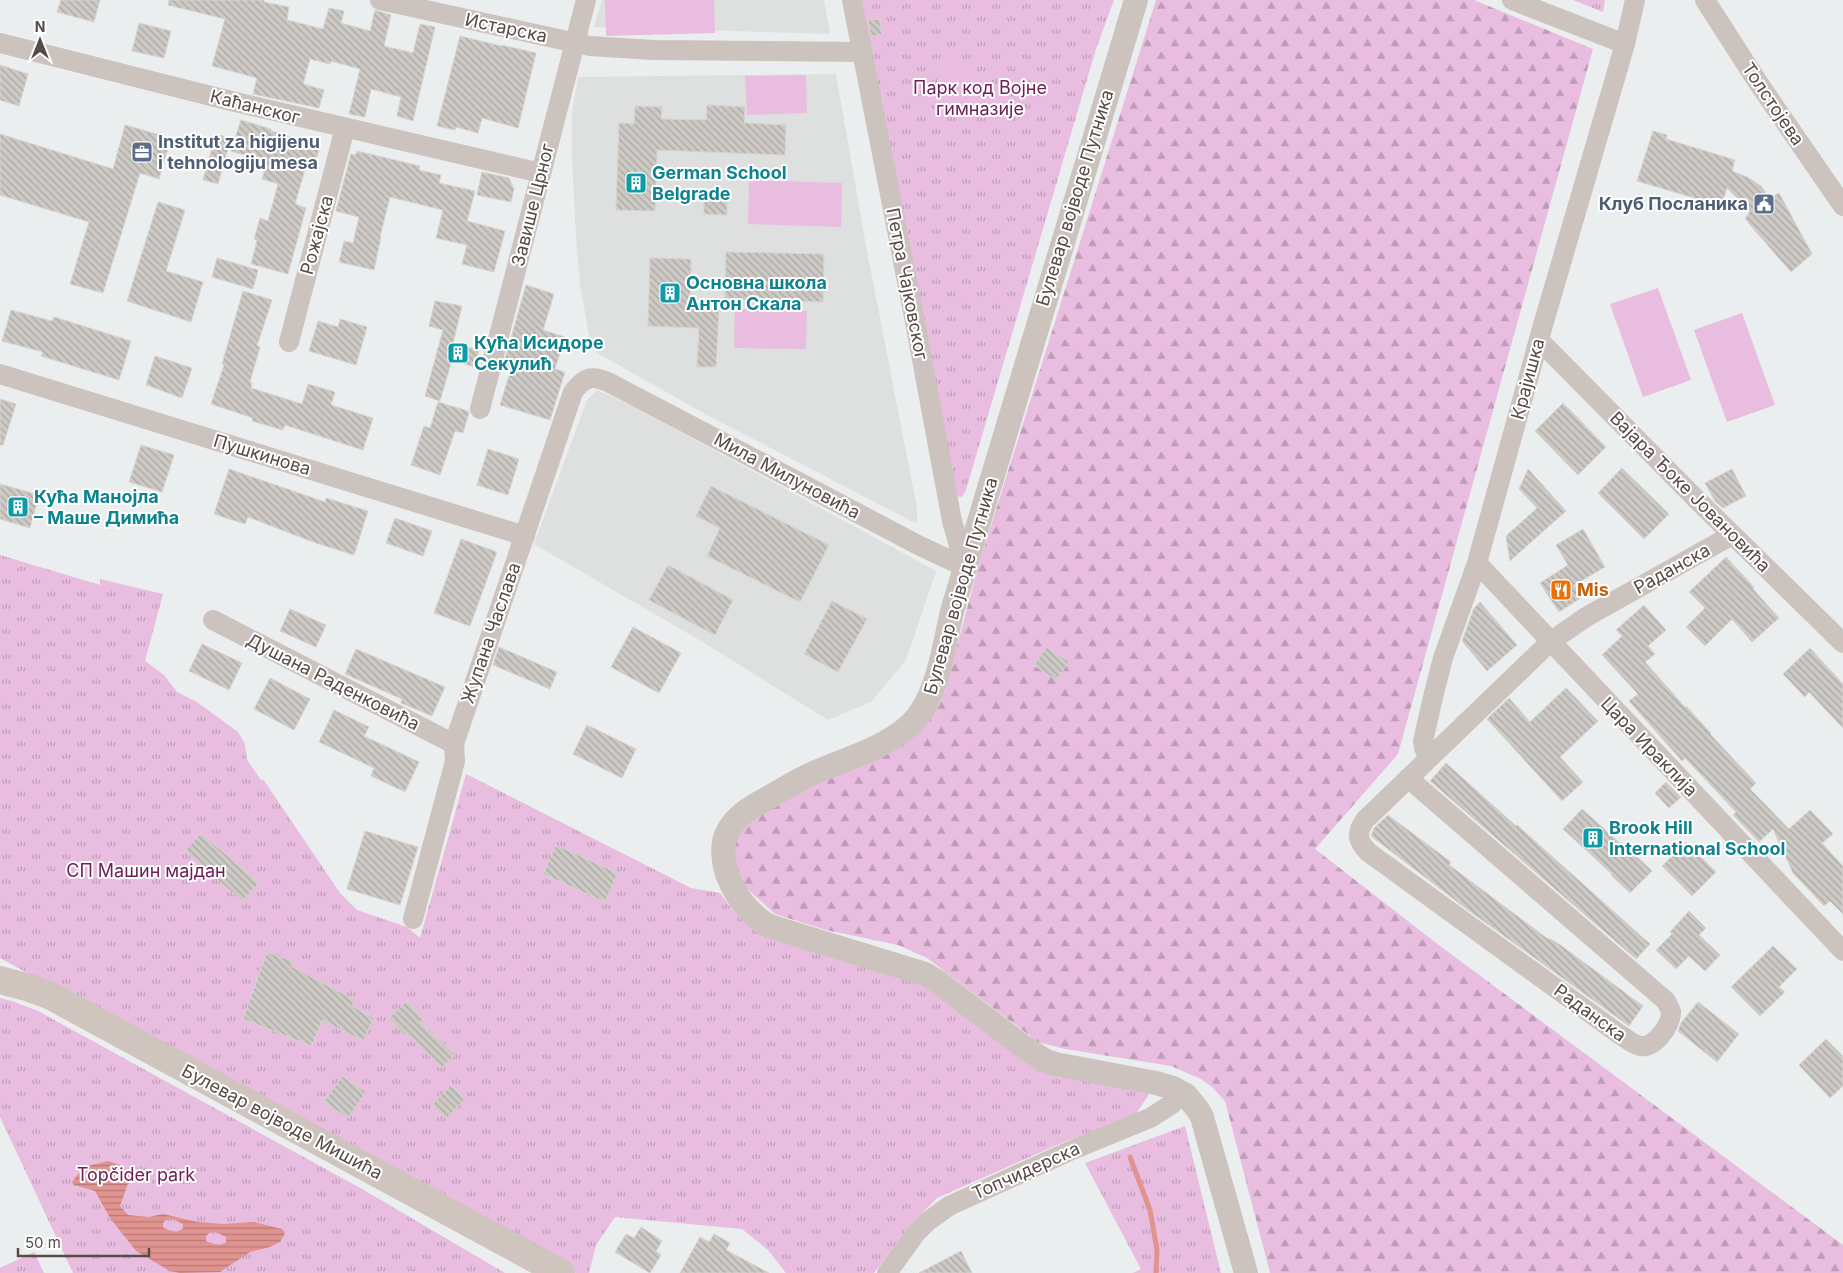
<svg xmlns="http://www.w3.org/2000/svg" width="1843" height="1273" font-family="Inter,sans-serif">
  <defs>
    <pattern id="grass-tufts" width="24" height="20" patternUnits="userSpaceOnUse" patternTransform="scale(1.25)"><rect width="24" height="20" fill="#e8bddf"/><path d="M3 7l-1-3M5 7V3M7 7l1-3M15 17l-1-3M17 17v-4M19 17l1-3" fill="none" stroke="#bf9cb7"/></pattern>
    <pattern id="forest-firs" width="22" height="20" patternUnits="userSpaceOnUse" patternTransform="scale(1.25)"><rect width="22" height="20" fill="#e8bddf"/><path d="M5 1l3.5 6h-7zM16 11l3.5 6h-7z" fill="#bf9cb7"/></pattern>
    <pattern id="water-rules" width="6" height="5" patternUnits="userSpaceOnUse" patternTransform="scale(1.25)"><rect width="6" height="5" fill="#e0938f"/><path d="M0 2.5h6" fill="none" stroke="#b87a77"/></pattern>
    <pattern id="building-back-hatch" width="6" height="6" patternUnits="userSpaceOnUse" patternTransform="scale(1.25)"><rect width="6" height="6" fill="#cdcac6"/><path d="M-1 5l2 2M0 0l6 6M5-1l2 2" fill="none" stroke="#a9a6a3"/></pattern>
  </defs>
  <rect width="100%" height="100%" fill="#ebeeee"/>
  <g fill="#dde0de">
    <path d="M602,0h222l6,34 -236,-7z"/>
    <path d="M836,74l30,172 51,262v16l-208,-108 -112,-63 -7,-13 -10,-56 -4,-47 -4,-81v-44l6,-35z"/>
    <path d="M597,390l38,17 301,164 -30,89 -35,42 -43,18 -122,-76 -172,-100 53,-144z"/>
  </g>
  <g fill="url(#grass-tufts)">
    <path d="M862,0h252l-18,49 -130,441 -4,7 -7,-1z"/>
    <path d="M1573,0h32l-2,12z"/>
    <path d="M0,555l100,30v-6l63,15 -18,67 19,14 13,17 20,10 41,30 7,12 2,16 14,20 2,-1 77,114 17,17 50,17 13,11 46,-164 225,114 29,5 15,20 22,17 178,56 84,69 131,38 -15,22 -69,26 -129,57 -27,27 -36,48h-88l-18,-23 -26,-21 -127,-12 -19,28 -7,28h-13l-89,-51 -26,-11 -461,-253z"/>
    <path d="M0,998l12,3 26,10 324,178 143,84h-432l-73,-156z"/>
    <path d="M1185,1126l36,147h-88l8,-4 -56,-106z"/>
    <path d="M34,1252l10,21h-44v-5z"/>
  </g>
  <path fill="url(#forest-firs)" d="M1156,0h318l119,49 -195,705 -83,95 125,97 403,299v28h-573l-45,-172 -13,-14 -11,-8 -30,-13 -106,-17 -27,-7 -111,-84 -29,-13 -72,-15 -51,-16 -30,-27 -9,-17 -4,-17 3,-15 9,-16 182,-102 13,-14 8,-22 31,-117z"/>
  <g fill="#e8bddf">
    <path d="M605,0h109l1,33 -109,3z"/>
    <path d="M971,61l7,46 -36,5 -7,-46z"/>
    <path d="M806,75l1,38 -60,2 -2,-39z"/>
    <path d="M749,180l93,3 -1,44 -93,-3z"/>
    <path d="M1658,288l33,92 -48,17 -33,-93z"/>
    <path d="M735,309l72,2 -1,38 -72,-1z"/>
    <path d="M1742,313l33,92 -48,17 -33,-92z"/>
  </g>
  <path fill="url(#water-rules)" fill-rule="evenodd" d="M108,1161l15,5 8,9 -11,31 8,9 21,2 14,-3 35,8 26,2 30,-2 28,7 3,4 -5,9 -10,5 -20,5 -30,20 -40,1 -10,-2 -34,-20 -26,-33 -15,-27 -21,-6 -2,-3 7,-9 7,-1 2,-6zM173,1219l10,5v4c-5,6 -14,3 -20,-1v-4l3,-3zM216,1232l10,5v5c-5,5 -14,2 -20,-1v-5l3,-3z"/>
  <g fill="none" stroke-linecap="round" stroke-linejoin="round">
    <path stroke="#e0938f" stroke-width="5" d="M1130,1157l20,53 7,40 -1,23"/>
  </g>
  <g fill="url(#building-back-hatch)" stroke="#d6d3d0">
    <path d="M61,0h39l-6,22 -37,-10z"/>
    <path d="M169,0h95v2l25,5 -2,13 36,9 6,-21 15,3 -3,12 29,8 5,-21 16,5 -7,31 29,7 7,-29 15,3 -22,94 -16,-5 4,-19 -30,-8 -6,28 -16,-3 11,-45 -29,-8 -1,3 -20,-5 -7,25 21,6 -5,18 -66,-14 4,-16 -45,-12 13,-47 -57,-14z"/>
    <path d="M880,19l2,16 -11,1 -3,-16z"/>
    <path d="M139,23l32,8 -7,27 -32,-7z"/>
    <path d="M460,36l41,10v-1l35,8 -18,75 -36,-10 -4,15 -22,-6 -1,3 -18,-4z"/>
    <path d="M0,65l28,9 -9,32 -19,-6z"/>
    <path d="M707,105l38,2 -1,16 42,2 -1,30 -128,-5 -2,61 -39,-1 3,-87 15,1 1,-18 27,1 -1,12 45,1z"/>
    <path d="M241,120l30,9v2l49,14 -6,24 -8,-3 -11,38 11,4 -18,66 -37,-10 6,-24 -3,-1 6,-21 8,3 10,-37 -16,-5 5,-17 -36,-11z"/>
    <path d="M125,125l46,13 -12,41 -19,-6 -37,120 -33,-9 19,-62 -89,-27v-61l113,35z"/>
    <path d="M1653,131l14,4 -1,4 69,21 -3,11 17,7 12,8 9,12 9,-5 33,61 -21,18 -46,-53 5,-8 -23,-23 -6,18 -84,-25z"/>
    <path d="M216,134l15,4 -13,46 -15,-4z"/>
    <path d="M357,151l63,15 -1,4 22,5 -2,8 36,8 -8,30 38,10 -11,41 -32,-8 5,-19 -31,-7 7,-28 -53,-13 -10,40h1l-7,33 -35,-8 5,-21 9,2 6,-26 -23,-6 15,-57 5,1z"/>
    <path d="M482,172l27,6 5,11 -3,13 -34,-7z"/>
    <path d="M704,198h23v17l-23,-1z"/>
    <path d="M158,202l27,8 -19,61 37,11 -12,40 -64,-21z"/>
    <path d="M726,252l98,2 -1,48 -98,-3z"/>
    <path d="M217,258l41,12 -5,19 -41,-12z"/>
    <path d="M650,258l41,1 -1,49h29l-3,59h-19l2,-39 -51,-2z"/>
    <path d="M526,285l28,9 -11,36 22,7 -10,32 10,3 -15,48 -50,-15 10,-33 -8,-2z"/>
    <path d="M243,291l29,9 -15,46 3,1 -10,35 2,1 -1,5 51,16 6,-20 27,8 -4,13 42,13 -10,32 -78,-25 -2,5 -31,-9 1,-3 -42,-14 13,-39 -2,-1z"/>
    <path d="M435,301l27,5 -9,37 26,7 -4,17 -23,-7 -12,41 -15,-5 18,-66 -14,-4z"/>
    <path d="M11,310l41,11 2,-4 77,24 -12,39 -78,-24 2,-4 -41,-11z"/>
    <path d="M340,319l27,8 -11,38 -47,-14 9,-30 20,6z"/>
    <path d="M155,356l37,12 -10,30 -36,-13z"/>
    <path d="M0,399l16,5 -13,41h-3z"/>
    <path d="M438,402l30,9 1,2 -6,20 -8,-2 -15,44 -29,-10 13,-39 6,2z"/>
    <path d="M1563,403l43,44 -28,28 -43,-44z"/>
    <path d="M141,445l33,10 -12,37 -33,-10z"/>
    <path d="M488,449l31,10 -11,36 -31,-10z"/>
    <path d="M1622,468l47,46 -25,25 -46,-46z"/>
    <path d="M229,469l96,33 1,-4 42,13 -14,44 -41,-13 -65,-25 -3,7 -31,-10z"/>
    <path d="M1528,469l38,42 -56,50 -4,-25 31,-28 -18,-19z"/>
    <path d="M1732,469l14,27 -23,12 -8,-7 -10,-18z"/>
    <path d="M0,484l39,11 -9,33 -30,-9z"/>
    <path d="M711,486l118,59 -29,57 -93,-46 13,-28 -24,-12z"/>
    <path d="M395,518l37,13 -9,25 -37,-13z"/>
    <path d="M1583,529l22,38 -31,18 8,12 -23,15 -19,-29 28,-18 -12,-20z"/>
    <path d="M461,539l36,13 -27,74 -36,-13z"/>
    <path d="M1726,557l28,30 -1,2 26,29 -27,24 -20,-23 -27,27 -19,-19 19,-19 -16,-16z"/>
    <path d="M668,565l65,35 -18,35 -66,-35z"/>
    <path d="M832,601l35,18 -29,53 -34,-18z"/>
    <path d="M1480,602l37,43 -30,26 -25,-30 12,-33z"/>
    <path d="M1644,605l22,25 -18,16 7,8 -10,8 40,45 1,-1 25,27 -1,1 46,49 -6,6 39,40 21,-19 23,24 -11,9 21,23v48l-13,-13 -6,5 -31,-33 -20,-44 -14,13 -26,-27 3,-3 -51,-54 -3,3 -53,-60 9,-7 -36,-39 20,-19 -6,-6z"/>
    <path d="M290,609l36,16 -10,22 -36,-16z"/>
    <path d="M633,627l48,26 -22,40 -48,-26z"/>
    <path d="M202,644l40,19 -13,27 -40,-19z"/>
    <path d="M499,647l58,25 -7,17 -57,-24z"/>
    <path d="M1047,647l22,15 -13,18 -22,-15z"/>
    <path d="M1810,648l33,36v44l-34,-36 -4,5 -22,-23z"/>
    <path d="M356,649l89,38 -13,29 -31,-13 1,-4 -57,-25z"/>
    <path d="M270,678l40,21 -16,31 -40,-21z"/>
    <path d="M1566,688l32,33 -38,36 23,25 -21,19 -75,-82 22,-21 21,24z"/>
    <path d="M334,710l35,17 -5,9 55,26 -14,30 -34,-16 3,-8 -55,-26z"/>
    <path d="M587,725l49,24 -14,29 -49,-24z"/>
    <path d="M1446,763l70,63 1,-1 133,119 -14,15 -206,-178z"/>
    <path d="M1666,782l15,15 -12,11 -14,-15z"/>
    <path d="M1582,809l50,45 1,-1 19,18 -22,22 -19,-18 1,-1 -49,-45z"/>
    <path d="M1388,815l63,47 -2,3 99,74 1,-1 10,6 84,62 -14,20 -161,-116 -97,-74 3,-8z"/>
    <path d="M365,831l53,16 -18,58 -53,-16z"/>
    <path d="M201,833l58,50 -17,18 -57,-50z"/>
    <path d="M1686,842l30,30 -24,24 -30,-30z"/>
    <path d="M556,845l62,28 -13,29 -62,-28z"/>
    <path d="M1689,911l17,17 -7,7 21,20 -15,16 -16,-15 -13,13 -20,-19 16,-16 -2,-2z"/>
    <path d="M1773,946l24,23 -18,18 6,5 -25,24 -29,-29z"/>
    <path d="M267,952l26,9 -2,5 64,34 -3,6 22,12 -11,23 -41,-21 -10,26 -69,-27z"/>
    <path d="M407,1001l17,18 -4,3 35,33 -13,13 -35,-34 -1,2 -17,-18z"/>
    <path d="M1698,1002l41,32 -22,28 -39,-31 3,-8z"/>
    <path d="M1826,1039l17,17v30l-13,12 -31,-33z"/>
    <path d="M342,1076l24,16 -18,26 -24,-16z"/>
    <path d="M451,1085l14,14 -19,20 -14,-14z"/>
    <path d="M641,1227l21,14 -6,10 5,4 -11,18 -35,-21 11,-18 8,4z"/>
    <path d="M714,1234l16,9 -4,7 43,23h-89l20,-36 9,5z"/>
    <path d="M961,1251l11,22h-53z"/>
  </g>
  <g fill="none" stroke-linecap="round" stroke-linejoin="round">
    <g stroke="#ccc2be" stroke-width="20">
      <path d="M380,0l210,46 63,4 208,2"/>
      <path d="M852,0l64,327 36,194 13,46"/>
      <path d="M1512,0l113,44"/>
      <path d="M1705,0l52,81 86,125"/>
      <path d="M0,43l227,57 314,73"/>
      <path d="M1539,340l159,161 145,142"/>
      <path d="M289,342l56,-214"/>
      <path d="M0,374l525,162"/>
      <path d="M480,409l106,-409"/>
      <path d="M1477,563l366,388"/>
      <path d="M213,620l241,124"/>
      <path d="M1428,757l-4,-9 -1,-7 11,-48 9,-35 34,-95 66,-238 82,-281 10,-44"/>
      <path d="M1408,778l258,223c2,4 4,7 5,11 0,13 -16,36 -30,34 -8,-1 -15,-8 -22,-12l-251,-182c-11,-12 -12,-19 -3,-32l185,-178 36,-25 146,-82"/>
      <path d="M413,919l42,-158 -1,-17 119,-352c12,-16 20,-17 37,-9l310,163 45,21"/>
      <path d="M887,1273l29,-40 11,-11 22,-16 123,-56 78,-32 22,-14 8,-13"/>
    </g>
    <path stroke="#ccc2be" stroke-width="24" d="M1136,0l-183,608c-9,35 -15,91 -42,116 -26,24 -63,34 -95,48 -15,6 -29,15 -43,23 -18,10 -37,19 -46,38 -6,12 -4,29 0,41 9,23 21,39 42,52l156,48 12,7 84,64 25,16 9,3 101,19 17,5 13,7 12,15 4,7 44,156"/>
    <path stroke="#d0c4be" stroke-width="28" d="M0,980l30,8 19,7 512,278"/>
  </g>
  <defs>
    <g id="office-square" transform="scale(1.125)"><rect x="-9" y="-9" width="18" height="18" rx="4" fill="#5c6f8a" stroke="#fff"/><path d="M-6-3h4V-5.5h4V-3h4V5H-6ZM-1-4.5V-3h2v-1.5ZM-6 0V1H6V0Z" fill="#fff"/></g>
    <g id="building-square" transform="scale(1.125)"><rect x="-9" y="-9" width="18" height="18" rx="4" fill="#0f9aa8" stroke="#fff"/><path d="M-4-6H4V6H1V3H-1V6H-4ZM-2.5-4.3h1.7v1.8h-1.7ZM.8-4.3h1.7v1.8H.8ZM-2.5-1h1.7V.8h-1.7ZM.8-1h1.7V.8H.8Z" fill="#fff"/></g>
    <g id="civic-square" transform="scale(1.125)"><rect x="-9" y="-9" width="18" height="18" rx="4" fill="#5c6f8a" stroke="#fff"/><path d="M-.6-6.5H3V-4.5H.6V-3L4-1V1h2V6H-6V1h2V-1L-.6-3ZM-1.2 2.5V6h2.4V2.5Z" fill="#fff"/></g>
    <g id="restaurant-square" transform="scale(1.125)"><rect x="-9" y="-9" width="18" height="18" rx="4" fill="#e8710a" stroke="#fff"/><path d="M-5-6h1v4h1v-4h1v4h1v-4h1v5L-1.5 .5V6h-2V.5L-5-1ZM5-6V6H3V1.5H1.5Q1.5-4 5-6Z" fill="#fff"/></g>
  </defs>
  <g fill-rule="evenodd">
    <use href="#office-square" x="142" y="152"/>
    <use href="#building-square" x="636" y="183"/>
    <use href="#civic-square" x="1764" y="204"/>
    <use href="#building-square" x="670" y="293"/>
    <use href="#building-square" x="458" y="353"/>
    <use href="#building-square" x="18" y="507"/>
    <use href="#restaurant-square" x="1561" y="590"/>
    <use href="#building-square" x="1593" y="838"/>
  </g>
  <g text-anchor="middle" stroke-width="4" stroke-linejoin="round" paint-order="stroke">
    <g font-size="18" fill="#564b46" stroke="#fff">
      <text transform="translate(506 28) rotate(12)" y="6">Истарска</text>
      <text transform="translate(1773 104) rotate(56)" y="6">Толстојева</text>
      <text transform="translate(255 107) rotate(14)" y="6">Каћанског</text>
      <text transform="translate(1075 198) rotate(-73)" y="6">Булевар војводе Путника</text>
      <text transform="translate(533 205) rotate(-76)" y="6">Завише Црног</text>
      <text transform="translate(317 235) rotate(-75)" y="6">Рожајска</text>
      <text transform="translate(907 284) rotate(79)" y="6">Петра Чајковског</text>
      <text transform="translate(1528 379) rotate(-75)" y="6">Крајишка</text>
      <text transform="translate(262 455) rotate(17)" y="6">Пушкинова</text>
      <text transform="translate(787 476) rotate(28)" y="6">Мила Милуновића</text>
      <text transform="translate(1690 492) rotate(45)" y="6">Вајара Ђоке Јовановића</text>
      <text transform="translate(1672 569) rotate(-29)" y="6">Раданска</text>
      <text transform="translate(961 586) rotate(-74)" y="6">Булевар војводе Путника</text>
      <text transform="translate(491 633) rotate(-71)" y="6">Жупана Часлава</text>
      <text transform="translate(333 682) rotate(27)" y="6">Душана Раденковића</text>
      <text transform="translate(1649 747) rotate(46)" y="6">Цара Ираклија</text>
      <text transform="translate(1590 1013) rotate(36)" y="6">Раданска</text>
      <text transform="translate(282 1122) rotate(28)" y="6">Булевар војводе Мишића</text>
      <text transform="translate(1026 1171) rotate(-24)" y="6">Топчидерска</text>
    </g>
    <g font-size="18" fill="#6e2054" stroke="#fff">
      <text x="980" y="94">Парк код Војне<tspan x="980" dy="21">гимназије</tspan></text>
      <text x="146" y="877">СП Машин мајдан</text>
      <text x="136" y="1181">Topčider park</text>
    </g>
    <g font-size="18" font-weight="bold" fill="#4e5e75" stroke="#fff" text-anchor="start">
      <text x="158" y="148">Institut za higijenu<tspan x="158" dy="21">i tehnologiju mesa</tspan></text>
      <text x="1748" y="210" text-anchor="end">Клуб Посланика</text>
    </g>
    <g font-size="18" font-weight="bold" fill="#0d838f" stroke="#fff" text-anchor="start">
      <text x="652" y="179">German School<tspan x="652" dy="21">Belgrade</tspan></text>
      <text x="686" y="289">Основна школа<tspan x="686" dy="21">Антон Скала</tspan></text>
      <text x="474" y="349">Кућа Исидоре<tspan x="474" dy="21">Секулић</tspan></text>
      <text x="34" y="503">Кућа Манојла<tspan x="34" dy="21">– Маше Димића</tspan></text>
      <text x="1609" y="834">Brook Hill<tspan x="1609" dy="21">International School</tspan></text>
    </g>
    <g font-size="18" font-weight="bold" fill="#c56008" stroke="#fff" text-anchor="start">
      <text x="1577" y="596">Mis</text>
    </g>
  </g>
  <g transform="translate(40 40)" stroke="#ffffff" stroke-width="4" paint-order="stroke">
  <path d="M0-4L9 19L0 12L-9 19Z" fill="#564b46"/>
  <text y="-8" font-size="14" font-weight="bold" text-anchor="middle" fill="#564b46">N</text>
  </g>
  <path d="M18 1248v8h131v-8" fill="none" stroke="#564b46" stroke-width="2.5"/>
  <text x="25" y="1248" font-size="15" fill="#564b46" stroke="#ffffff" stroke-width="4" paint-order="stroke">50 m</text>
</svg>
